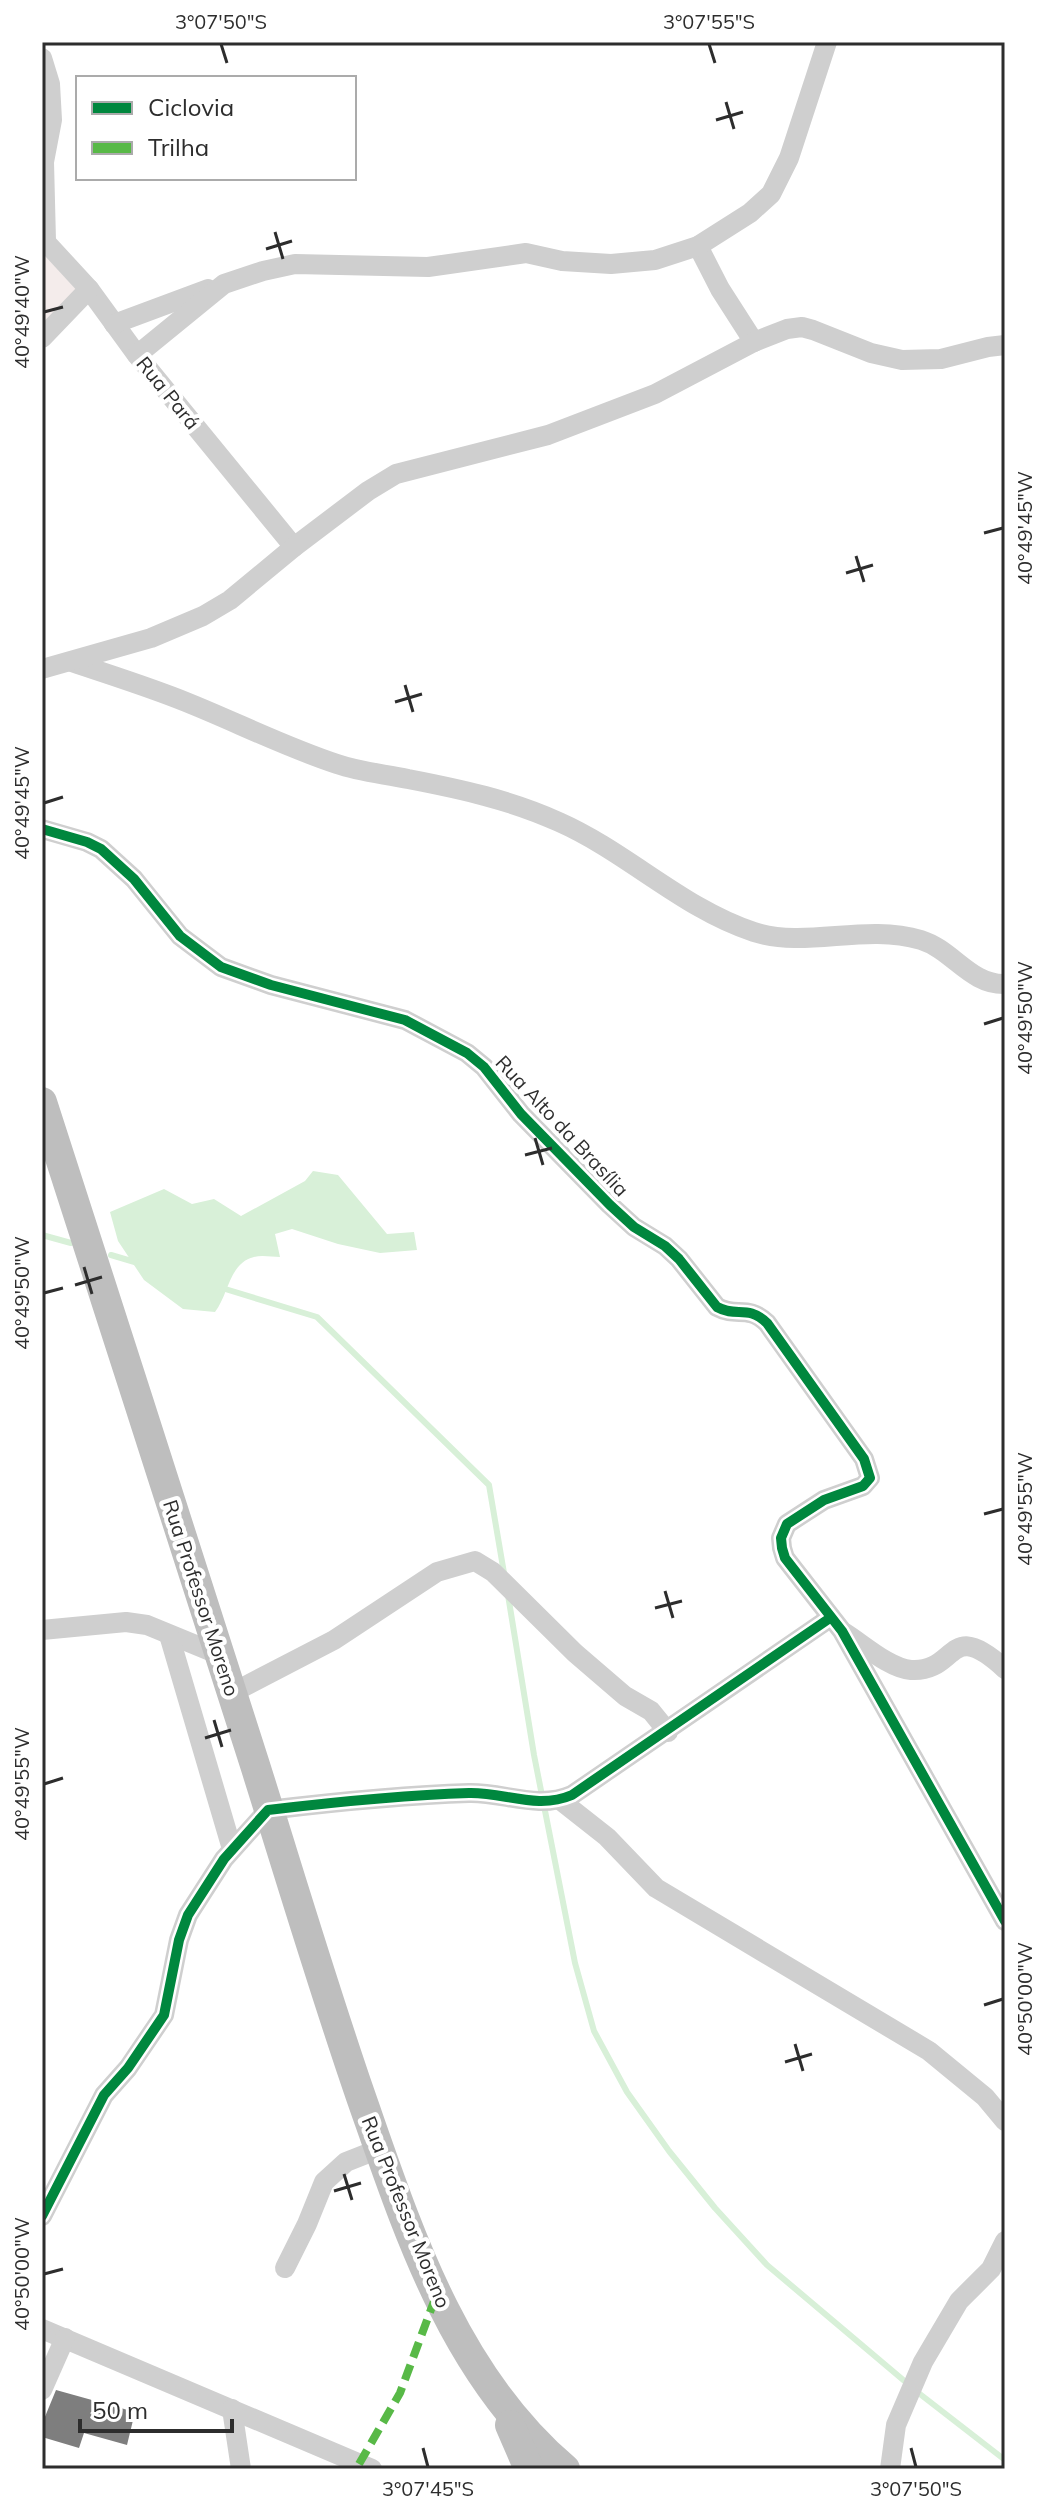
<svg xmlns="http://www.w3.org/2000/svg" width="1047" height="2511" font-family="Mulish,sans-serif">
  <rect width="100%" height="100%" fill="#fff"/>
  <path fill="#f4eceb" d="M42,252l36,39 -36,38z"/>
  <path fill="#d8f0d8" d="M313,1171l25,4 49,59 27,-2 3,18 -37,3 -42,-9 -46,-15 -17,5 5,23c-8,0 -18,-2 -26,0 -25,6 -25,37 -39,55l-32,-3 -39,-29 -26,-39 -8,-29 54,-23 28,15 22,-5 27,17 64,-35z"/>
  <g fill="none" stroke-linecap="round" stroke-linejoin="round">
    <g stroke="#d8f0d8" stroke-width="6">
      <path d="M42,1235l29,8"/>
      <path d="M111,1255l27,8"/>
      <path d="M222,1288l95,29 172,168 15,88"/>
      <path d="M508,1595l26,160 41,208 19,68 33,61 42,59 46,57 52,57 141,119"/>
      <path d="M916,2391l89,69"/>
    </g>
  </g>
  <path fill="#7e7e7e" d="M56,2390l79,22 -8,33 -43,-12 -5,15 -37,-11v-13z"/>
  <g fill="none" stroke-linecap="round" stroke-linejoin="round">
    <g stroke="#cfcfcf" stroke-width="20">
      <path d="M42,58l8,26 2,36 -8,42 2,79"/>
      <path d="M42,238l47,51 48,66 157,192"/>
      <path d="M698,246l22,43 34,53"/>
      <path d="M114,324l94,-35"/>
      <path d="M42,338l47,-49"/>
      <path d="M137,355l87,-71 39,-13 32,-7 133,3 98,-14 36,8 49,3 44,-4 43,-14 52,-33 21,-19 18,-36 38,-116"/>
      <path d="M72,662c38,13 77,25 114,40 50,20 99,45 151,62 23,8 48,10 71,15 52,10 103,21 151,43 68,30 124,87 195,110 54,17 109,-9 167,8 32,10 49,45 84,44"/>
      <path d="M42,669l109,-31 52,-22 27,-16 64,-53 74,-56 28,-17 152,-39 107,-41 99,-52 33,-13 15,-2 11,3 58,23 31,7 39,-1 47,-12 17,-2"/>
      <path d="M42,829l45,13 14,7 33,30 46,57 41,31 50,18 134,35 62,33 17,14 37,47 89,91 24,22 31,19 14,13 38,48c20,11 30,-3 50,16l97,136 6,19 -7,8 -39,14 -37,24 -6,14 1,10 3,10 57,73 163,290"/>
      <path d="M42,1630l84,-8 21,3 73,30"/>
      <path d="M845,1633c19,12 44,35 66,37 47,3 36,-54 94,-1"/>
      <path d="M169,1635l63,214"/>
      <path d="M232,1693l102,-53 103,-68 38,-11 18,11 82,81 50,43 26,15 17,21"/>
      <path d="M560,1800l47,37 49,51 273,163 56,46 20,24"/>
      <path d="M42,2216l62,-121 24,-27 36,-53 15,-75 9,-25 36,-56 44,-49c67,-8 134,-15 201,-17 35,-1 68,17 103,2l258,-177"/>
      <path d="M285,2268l22,-44 17,-42 22,-20 33,-13"/>
      <path d="M42,2329l330,140"/>
      <path d="M42,2390l23,-52"/>
      <path d="M232,2409l9,60"/>
      <path d="M890,2469l6,-44 27,-63 36,-61 32,-32 14,-28"/>
    </g>
    <g stroke="#bebebe" stroke-width="30">
      <path d="M42,1102c70,221 144,442 213,663 35,111 68,222 106,332 47,134 92,277 204,372"/>
      <path d="M510,2425l19,44"/>
    </g>
    <path stroke="#58b947" stroke-width="8" stroke-dasharray="16 8" stroke-linecap="butt" d="M359,2464l41,-71 36,-97"/>
    <g stroke="#fff" stroke-width="15">
      <g id="cycleway">
        <path d="M42,829l45,13 14,7 33,30 46,57 41,31 50,18 134,35 62,33 17,14 37,47 89,91 24,22 31,19 14,13 38,48c20,11 30,-3 50,16l97,136 6,19 -7,8 -39,14 -37,24 -6,14 1,10 3,10 57,73 163,290"/>
        <path d="M42,2216l62,-121 24,-27 36,-53 15,-75 9,-25 36,-56 44,-49c67,-8 134,-15 201,-17 35,-1 68,17 103,2l258,-177"/>
      </g>
    </g>
    <use href="#cycleway" stroke="#00873e" stroke-width="10"/>
  </g>
  <path fill="none" stroke="#2d2d2d" stroke-width="3" d="M221,44l6,19M709,44l6,19M726,102l8,27M716,120l27,-8M275,232l8,27M266,249l26,-8M44,312l19,-5M984,533l19,-5M856,556l8,26M846,573l27,-8M405,685l8,27M395,702l27,-8M44,803l19,-6M984,1024l19,-6M535,1138l8,27M525,1155l27,-7M84,1267l8,27M75,1285l27,-8M44,1293l19,-5M984,1514l19,-5M665,1591l8,27M655,1608l27,-7M214,1720l8,27M205,1738l26,-8M44,1784l19,-6M984,2005l19,-6M795,2044l8,27M785,2062l27,-8M344,2174l8,26M334,2191l27,-8M44,2274l19,-5M423,2448l5,19M911,2448l5,19"/>
  <g text-anchor="middle" stroke-width="8" stroke-linejoin="round" paint-order="stroke">
    <g font-size="20" fill="#2d2d2d" stroke="#fff">
      <text transform="translate(168 393) rotate(51)" y="7">Rua Pará</text>
      <text transform="translate(562 1126) rotate(47)" y="7">Rua Alto da Brasília</text>
      <text transform="translate(201 1598) rotate(72)" y="7">Rua Professor Moreno</text>
      <text transform="translate(406 2212) rotate(68)" y="7">Rua Professor Moreno</text>
    </g>
  </g>
  <rect width="1047" height="2511" fill="none" stroke="#ffffff" stroke-width="88"/>
  <rect x="76" y="76" width="280" height="104" fill="#ffffff" stroke="#ababab" stroke-width="2"/>
  <rect x="92" y="102" width="40" height="12" fill="#00873e" stroke="#ababab" stroke-width="2"/>
  <text x="148" y="116" font-size="24" fill="#2d2d2d">Ciclovia</text>
  <rect x="92" y="142" width="40" height="12" fill="#58b947" stroke="#ababab" stroke-width="2"/>
  <text x="148" y="156" font-size="24" fill="#2d2d2d">Trilha</text>
  <path d="M80 2419v12h152v-12" fill="none" stroke="#2d2d2d" stroke-width="4"/>
  <text x="92" y="2419" font-size="24" fill="#2d2d2d" stroke="#ffffff" stroke-width="6" paint-order="stroke">50 m</text>
  <rect x="44" y="44" width="959" height="2423" fill="none" stroke="#2d2d2d" stroke-width="3"/>
  <g font-size="20" text-anchor="middle" fill="#2d2d2d">
    <text x="221" y="29">3°07'50"S</text>
    <text x="709" y="29">3°07'55"S</text>
    <text transform="translate(22 312) rotate(-90)" y="7">40°49'40"W</text>
    <text transform="translate(1025 528) rotate(-90)" y="7">40°49'45"W</text>
    <text transform="translate(22 803) rotate(-90)" y="7">40°49'45"W</text>
    <text transform="translate(1025 1018) rotate(-90)" y="7">40°49'50"W</text>
    <text transform="translate(22 1293) rotate(-90)" y="7">40°49'50"W</text>
    <text transform="translate(1025 1509) rotate(-90)" y="7">40°49'55"W</text>
    <text transform="translate(22 1784) rotate(-90)" y="7">40°49'55"W</text>
    <text transform="translate(1025 1999) rotate(-90)" y="7">40°50'00"W</text>
    <text transform="translate(22 2274) rotate(-90)" y="7">40°50'00"W</text>
    <text x="428" y="2496">3°07'45"S</text>
    <text x="916" y="2496">3°07'50"S</text>
  </g>
</svg>
